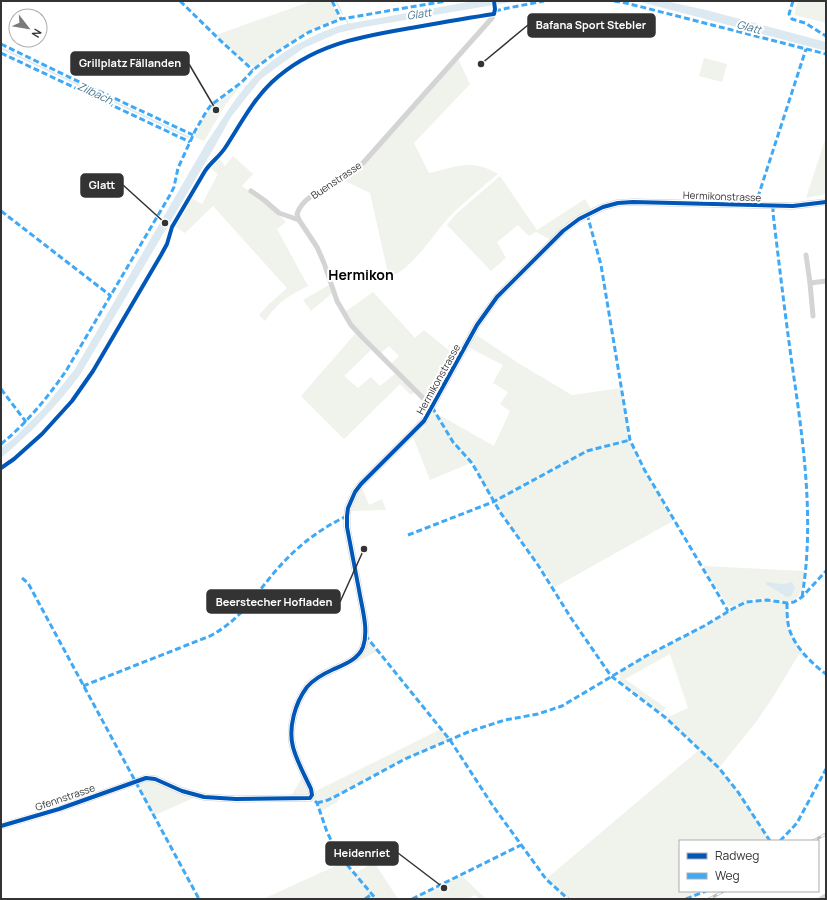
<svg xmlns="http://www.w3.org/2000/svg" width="827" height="900" font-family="Manrope,sans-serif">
  <rect width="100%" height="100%" fill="#fff"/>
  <g fill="#f0f2ec" fill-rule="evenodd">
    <path d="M312,1h18l9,17c-33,13 -57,28 -84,49l-9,-5 -30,-27z"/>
    <path d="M798,1h28v22l-32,-8z"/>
    <path d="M704,58l23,6 -5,18 -23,-6z"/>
    <path d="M458,59l12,25 -56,59 15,30c28,-6 42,-15 69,1 -15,12 -30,25 -44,38 -22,22 -36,52 -65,66l-19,-85 -27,-13 16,-11z"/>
    <path d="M243,83l-17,21 -22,37 -9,-4 11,-24 6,-7z"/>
    <path d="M826,137v57l-20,4z"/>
    <path d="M233,156l20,18 -11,12 22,15 22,21 -9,7 31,57c-21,11 -29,15 -43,35l-6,-6 9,-10 19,-17 -74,-82 -28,27 -11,-7 17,-28 11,6 16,-30 -9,-7 3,-5 7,-4 6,8z"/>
    <path d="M500,176l37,54 48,-31 6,10 -17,11 -23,20 -15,-8 -7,4 -11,-11 -21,17 9,16 -15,13 -44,-46 9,-11z"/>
    <path d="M329,285l3,8 -21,18 -8,-11z"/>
    <path d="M373,292l42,46 9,-8 33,27 -24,43h-5l-37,-36 8,-8 -10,-10 -8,7 -27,-27 -9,-14z"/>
    <path d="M355,334l16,16 -27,26 14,12 13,-11 9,9 16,-13 18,19 -3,3 -11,-11 -56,55 -43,-43z"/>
    <path d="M475,334l43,29 54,32 49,-7 9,52 6,18 37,63 -118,66 -16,-24 -46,-61 -20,-40 -43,18 -17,-43 11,-9 10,-16 60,34 16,-35 -10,-7 8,-12 -15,-9 10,-18 -35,-18z"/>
    <path d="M362,488l7,17 13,-6 4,11 -35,1 6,-16z"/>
    <path d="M703,566l101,5c-1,13 -1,32 -19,30 -4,0 -8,-2 -12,-2 -6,-1 -13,0 -19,0 -9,1 -18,9 -26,7zM787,582l-4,14 -9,-9z"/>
    <path d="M757,600h10l20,3c0,26 3,34 19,54l-2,1 -5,-4 -26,43 -17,25 -37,46 19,24 32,49h-90v50h26l-18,8h-120l-22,-20 154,-130 -34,-31 22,-10 -18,-54 -45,25 41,29 -5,5 -41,-30 -1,-12c28,-16 57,-30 85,-45 18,-10 33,-23 53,-26z"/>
    <path d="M365,635l13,16 -71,36 50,-31z"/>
    <path d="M441,729l9,11 -45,19 -39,20 -24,14 -5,9 -17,10 -3,-9 -6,-6 -21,1 14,-24 8,19z"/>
    <path d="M146,778l52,18 -45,20 -19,-35z"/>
    <path d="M344,862l10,12 20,-12 24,37h-135z"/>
    <path d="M461,875l25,24h-7l-4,-4 -7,4h-50l-1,-2z"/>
  </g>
  <g fill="#dde9f0">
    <path d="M473,1h44l-153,26 -26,6 -34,15 -27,19 -16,12 -30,38 -16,29 -135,229c-23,31 -49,58 -79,83v-10l12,-9 31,-31 31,-39 132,-227c12,-17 22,-35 35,-51 24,-32 61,-53 99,-66z"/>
    <path d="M637,1h28l41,9 120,32v9z"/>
    <path d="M766,582l15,2 11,-2 3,6 -4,8 -4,1c-9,-4 -11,-9 -21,-12z"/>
  </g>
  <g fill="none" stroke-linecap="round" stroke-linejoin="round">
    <g stroke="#dde9f0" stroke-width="1.5">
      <path d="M336,1l6,12"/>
      <path d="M346,20l3,5"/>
      <path d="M1,48l187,89"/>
    </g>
    <g stroke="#d4d4d4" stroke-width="5">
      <path d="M251,191l13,9 15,13 20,7"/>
      <path d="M806,255l4,28 16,-2"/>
      <path d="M810,283l3,33"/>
      <path d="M432,407l-70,-70 -11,-12 -14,-24 -13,-38 -7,-16 -18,-27 -2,-6c5,-18 34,-29 49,-38 6,-4 11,-8 17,-13l129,-145 3,-7 -1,-10"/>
      <path d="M821,899l5,-3"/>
    </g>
    <path stroke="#cfcfcf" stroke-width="7" d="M1,826l58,-17 87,-31 9,1 27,12 22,6 32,2 74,-1 2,-3 -1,-6c-6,-13 -14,-27 -18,-42 -5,-19 2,-44 14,-60 7,-8 16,-13 25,-17 11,-5 26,-10 31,-23 6,-17 -1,-39 -4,-57 -4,-21 -8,-42 -12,-63v-11l1,-8 7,-16 6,-8 63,-63 53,-96 20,-28 66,-66 16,-12 24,-12 15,-4 15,-1 160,4 33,-4"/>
    <g stroke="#bdbdbd" stroke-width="3">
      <g id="rail">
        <path d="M813,841l13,-7"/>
        <path d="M709,899l15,-8"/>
      </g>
    </g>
    <use href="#rail" stroke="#fff" stroke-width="1.5" stroke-dasharray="4.5" stroke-linecap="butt"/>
    <g stroke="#3fa9f5" stroke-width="3" stroke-dasharray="6 3" stroke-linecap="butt">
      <path d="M180,1l44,43 29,26"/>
      <path d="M332,1l9,18"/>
      <path d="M614,1l12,2 200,51"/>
      <path d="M793,1l-4,13 3,5 13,4 21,13"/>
      <path d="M495,11l13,-3 36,-7"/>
      <path d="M1,44l72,35 120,56"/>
      <path d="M1,53l189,89"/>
      <path d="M755,206l51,-157"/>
      <path d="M773,206v7c6,50 12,101 19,151 11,76 23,156 10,233"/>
      <path d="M1,211l110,85"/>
      <path d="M587,214l14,51 29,175 14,29 84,142"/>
      <path d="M1,389l25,33"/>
      <path d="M432,407l21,35 19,21 28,49 38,53 33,53 40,58 55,42 53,50 19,24 32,49"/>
      <path d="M1,444c25,-20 47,-47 65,-73l104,-176 4,-8 4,-19 17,-37 11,-19 5,-7 31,-23 11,-12 21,-16 35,-22 32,-13 105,-18"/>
      <path d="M408,535l85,-33 94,-51 43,-11"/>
      <path d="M22,578l6,5 171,316"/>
      <path d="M787,603c0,8 0,17 2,25 5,18 22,35 37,46"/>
      <path d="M365,635l85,105 43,66 53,73 22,20"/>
      <path d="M83,686l127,-50c30,-16 42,-37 63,-62 21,-25 44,-44 74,-58"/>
      <path d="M315,801l2,2 10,29 11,22 38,45"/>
      <path d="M317,803l11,-3 14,-7 63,-34 63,-27 37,-12 33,-6 24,-8 84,-50 58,-30 30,-18 12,-6 21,-2 20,3 7,-1 8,-5 24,-26"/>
      <path d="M780,841l17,-18 29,-54"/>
      <path d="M365,899l7,-5"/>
      <path d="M412,899l109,-54"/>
      <path d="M686,899l20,-8"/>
    </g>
    <g stroke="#fff" stroke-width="6">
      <g id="cycleway">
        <path d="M1,468l13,-9 28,-25 30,-33 21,-30 68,-116 6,-11 5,-17 33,-56c6,-9 14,-14 20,-23 15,-23 27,-47 47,-66 41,-38 87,-45 139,-54 28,-5 56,-10 83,-14l1,-5 -1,-8"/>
        <path d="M1,826l58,-17 87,-31 9,1 27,12 22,6 32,2 74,-1 2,-3 -1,-6c-6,-13 -14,-27 -18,-42 -5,-19 2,-44 14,-60 7,-8 16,-13 25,-17 11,-5 26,-10 31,-23 6,-17 -1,-39 -4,-57 -4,-21 -8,-42 -12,-63v-11l1,-8 7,-16 6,-8 63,-63 53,-96 20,-28 66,-66 16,-12 24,-12 15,-4 15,-1 160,4 33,-4"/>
      </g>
    </g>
    <use href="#cycleway" stroke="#0057b8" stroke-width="4"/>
  </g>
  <g text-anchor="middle" stroke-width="4" stroke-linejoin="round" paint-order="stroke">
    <g font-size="10" fill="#333" stroke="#fff">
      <text transform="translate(336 180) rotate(-34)" y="4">Buenstrasse</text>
      <text transform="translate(722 196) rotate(2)" y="4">Hermikonstrasse</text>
      <text transform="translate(438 379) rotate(-61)" y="4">Hermikonstrasse</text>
      <text transform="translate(65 797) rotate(-19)" y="4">Gfennstrasse</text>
    </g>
    <g font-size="11" font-style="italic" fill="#47768e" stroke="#fff">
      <text transform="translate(419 14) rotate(-9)" y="4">Glatt</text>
      <text transform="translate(749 27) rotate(15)" y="4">Glatt</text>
      <text transform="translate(95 93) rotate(25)" y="4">Zilbach</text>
    </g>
    <g font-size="14" font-weight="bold" fill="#000" stroke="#fff">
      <text x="361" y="280">Hermikon</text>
    </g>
  </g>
  <path fill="none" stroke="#333" stroke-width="1.5" d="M481 64L528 25M216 110L189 64M165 223L123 185M364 549L340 602M444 888L398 853"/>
  <g fill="#333" stroke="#fff" stroke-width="1.5">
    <circle cx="481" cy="64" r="4"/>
    <circle cx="216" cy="110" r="4"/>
    <circle cx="165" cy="223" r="4"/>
    <circle cx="364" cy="549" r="4"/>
    <circle cx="444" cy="888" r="4"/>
  </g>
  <g fill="#333" stroke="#333" stroke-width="1.5">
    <rect x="528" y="14" width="127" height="23" rx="4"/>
    <rect x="71" y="52" width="118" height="23" rx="4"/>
    <rect x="81" y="174" width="42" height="23" rx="4"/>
    <rect x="207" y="590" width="133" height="23" rx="4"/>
    <rect x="326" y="842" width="72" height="23" rx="4"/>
  </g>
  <g font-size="11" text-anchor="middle" font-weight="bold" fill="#fff">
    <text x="591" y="29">Bafana Sport Stebler</text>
    <text x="130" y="67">Grillplatz Fällanden</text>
    <text x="102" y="189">Glatt</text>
    <text x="274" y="606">Beerstecher Hofladen</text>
    <text x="362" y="857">Heidenriet</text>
  </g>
  <rect width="827" height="900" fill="none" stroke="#333333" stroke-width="4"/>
  <rect x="679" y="840" width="140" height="52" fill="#ffffff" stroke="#adadad"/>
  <rect x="687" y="853" width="20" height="6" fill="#0057b8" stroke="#adadad"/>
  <text x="715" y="860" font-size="12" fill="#333333">Radweg</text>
  <rect x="687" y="873" width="20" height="6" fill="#3fa9f5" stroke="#adadad"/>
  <text x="715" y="880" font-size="12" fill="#333333">Weg</text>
  <g transform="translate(28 28) rotate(121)"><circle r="19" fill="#ffffff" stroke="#adadad"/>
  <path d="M0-3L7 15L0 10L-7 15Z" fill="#7a7a7a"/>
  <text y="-6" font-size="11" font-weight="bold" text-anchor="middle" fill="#333333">N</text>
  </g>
</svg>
